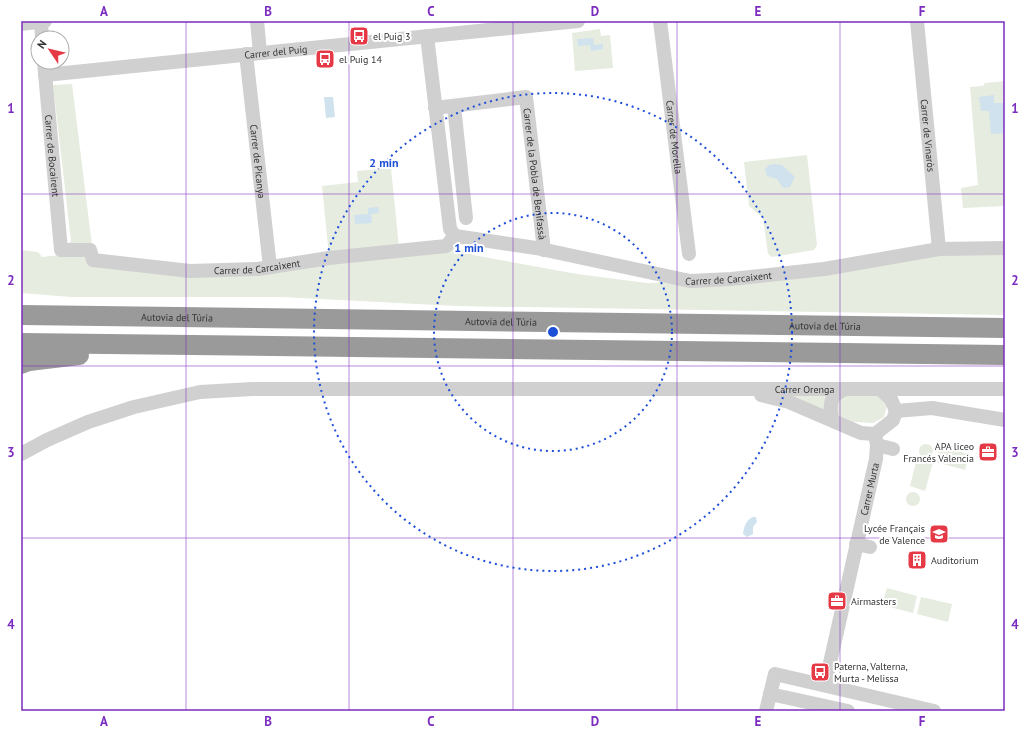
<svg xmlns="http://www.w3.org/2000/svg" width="1026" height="732" font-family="'PT Sans',sans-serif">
  <rect width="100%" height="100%" fill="#fff"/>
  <g fill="#e6ecdf">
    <path d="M600,29l1,7 9,-1 3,33 -38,3 -3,-38z"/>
    <path d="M1005,81v125l-42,2 -2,-20 17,-3 -8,-98 13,-1 2,-3z"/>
    <path d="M72,84l22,178 96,8 249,-26 29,7 5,4 104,19 70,9 63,-2 295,-35v69l-549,-9 -174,-9h-211l-50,-4v-43l17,2 4,5 19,-2 10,-14 -18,-156z"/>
    <path d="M807,155l10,90 -3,5 -42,7 -4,-3 -5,-36 -14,-12 -5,-44z"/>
    <path d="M391,168l8,79 -70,9 -7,-70 36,-4 -1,-11z"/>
    <path d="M771,394h57l-3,17z"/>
    <path d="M842,394h33l7,3 5,9 -3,11 -11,6 -32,-2 -8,-14z"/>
    <circle cx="926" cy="451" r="7"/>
    <path d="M940,447l29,7 -4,16 -29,-8z"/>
    <path d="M917,458l16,4 -8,29 -15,-5z"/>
    <circle cx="913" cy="499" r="7"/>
    <path d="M887,588l30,8 -4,17 -31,-8z"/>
    <path d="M921,597l31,7 -4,18 -31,-8z"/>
  </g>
  <g fill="#cfe2ee">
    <path d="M593,38l1,7 9,-1v5l-12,2 -1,-6 -12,1 -1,-7z"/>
    <path d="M994,95v8h11v30l-14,1 -2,-23h-8l-2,-14z"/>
    <path d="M324,97h9l2,20 -9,1z"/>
    <path d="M774,164l8,1 13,12 -5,10 -7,1 -6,-9 -10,-3 -2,-7 4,-4z"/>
    <path d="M378,207l1,6 -8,1 1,9 -17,1 -1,-9 14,-1v-6z"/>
    <path d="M753,517h3l1,5 -4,5v7l-6,3 -4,-3c1,-7 3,-14 10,-17z"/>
  </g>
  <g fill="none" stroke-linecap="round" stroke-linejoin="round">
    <g stroke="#d0d0d0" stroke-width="14">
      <path d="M257,21l3,32"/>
      <path id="s1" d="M660,21l29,233"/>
      <path id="s2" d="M917,21l22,228"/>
      <path d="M41,22l1,16"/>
      <path d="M21,24l24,-3"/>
      <path id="s3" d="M427,36l23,193 5,7 81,12 154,33 41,-2 93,-10 115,-20 66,-1"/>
      <path id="s4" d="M246,54l24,213"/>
      <path id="s5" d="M44,62l17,188h29l3,10 97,11 68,-2 71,-11 117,-12 9,-10"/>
      <path id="s6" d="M45,75l533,-54"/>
      <path d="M454,106l12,112"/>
      <path id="s7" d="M435,108l91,-11 18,153"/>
      <path d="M761,395l28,7 72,31 14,1"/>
      <path d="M896,411l36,-3 73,12"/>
      <path d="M832,419c-3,-16 -2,-23 13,-30"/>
      <path d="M875,434l18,-14 3,-9 -5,-12 -11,-10"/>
      <path d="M877,445l16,4"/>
      <path id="s8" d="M21,454l26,-14 41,-18 46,-15 66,-15 52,-3h753"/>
      <path d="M856,544l14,3"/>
      <path id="s9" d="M825,685l51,-226 1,-14 -2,-11"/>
      <path d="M770,694l78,17"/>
      <path d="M766,711l9,-37 159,37"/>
    </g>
    <g stroke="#9a9a9a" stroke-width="20">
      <path id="s10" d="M21,315l984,13"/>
      <path d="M21,343l984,12"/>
      <path d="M21,364l8,-3 50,-6"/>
    </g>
  </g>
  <path fill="none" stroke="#7b2cbf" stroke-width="1" stroke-opacity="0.55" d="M186,21v690M349,21v690M513,21v690M677,21v690M840,21v690M21,194h984M21,366h984M21,538h984"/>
  <g fill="none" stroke="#1d4ed8" stroke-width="2" stroke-dasharray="2 4">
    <circle cx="553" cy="332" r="119"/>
    <circle cx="553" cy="332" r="239"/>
  </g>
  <defs>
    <g id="bus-square" transform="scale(1)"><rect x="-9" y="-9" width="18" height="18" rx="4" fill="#e63946" stroke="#fff"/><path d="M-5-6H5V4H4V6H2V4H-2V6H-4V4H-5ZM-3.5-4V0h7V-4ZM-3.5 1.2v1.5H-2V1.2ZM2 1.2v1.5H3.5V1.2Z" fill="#fff"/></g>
    <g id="office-square" transform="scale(1)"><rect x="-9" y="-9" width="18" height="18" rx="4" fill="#e63946" stroke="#fff"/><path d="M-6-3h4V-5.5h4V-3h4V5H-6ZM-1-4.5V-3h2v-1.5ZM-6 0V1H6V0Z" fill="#fff"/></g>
    <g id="school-square" transform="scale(1)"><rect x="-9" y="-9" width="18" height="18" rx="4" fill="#e63946" stroke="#fff"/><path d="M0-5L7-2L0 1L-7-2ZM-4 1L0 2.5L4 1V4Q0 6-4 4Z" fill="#fff"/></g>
    <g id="building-square" transform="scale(1)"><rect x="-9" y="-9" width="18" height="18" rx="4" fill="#e63946" stroke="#fff"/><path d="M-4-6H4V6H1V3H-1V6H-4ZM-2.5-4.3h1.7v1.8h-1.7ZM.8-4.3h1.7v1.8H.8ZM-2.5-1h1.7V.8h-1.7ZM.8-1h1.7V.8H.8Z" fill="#fff"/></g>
  </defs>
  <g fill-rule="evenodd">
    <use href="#bus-square" x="359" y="36"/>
    <use href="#bus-square" x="325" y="59"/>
    <use href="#office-square" x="988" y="452"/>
    <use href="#school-square" x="939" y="534"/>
    <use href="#building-square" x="917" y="560"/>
    <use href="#office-square" x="837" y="601"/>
    <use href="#bus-square" x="820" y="672"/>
  </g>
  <g text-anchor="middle" stroke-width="4" stroke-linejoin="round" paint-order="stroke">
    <g font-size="10" fill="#333" stroke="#fff" text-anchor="start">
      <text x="373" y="40">el Puig 3</text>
      <text x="339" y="63">el Puig 14</text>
      <text x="974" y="450" text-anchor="end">APA liceo<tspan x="974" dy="12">Francés Valencia</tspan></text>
      <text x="925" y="532" text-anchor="end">Lycée Français<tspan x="925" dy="12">de Valence</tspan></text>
      <text x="931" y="564">Auditorium</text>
      <text x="851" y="605">Airmasters</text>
      <text x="834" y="670">Paterna, Valterna,<tspan x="834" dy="12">Murta - Melissa</tspan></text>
    </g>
    <g font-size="10" fill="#333" stroke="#fff">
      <text dy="4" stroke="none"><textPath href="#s6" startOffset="232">Carrer del Puig</textPath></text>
      <text dy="4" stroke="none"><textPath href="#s2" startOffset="115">Carrer de Vinaròs</textPath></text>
      <text dy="4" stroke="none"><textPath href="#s1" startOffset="117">Carrer de Morella</textPath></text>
      <text dy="4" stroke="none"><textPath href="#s5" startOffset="94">Carrer de Bocairent</textPath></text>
      <text dy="4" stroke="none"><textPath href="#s4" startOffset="108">Carrer de Picanya</textPath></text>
      <text dy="4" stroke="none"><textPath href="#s7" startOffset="169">Carrer de la Pobla de Benifassà</textPath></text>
      <text dy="4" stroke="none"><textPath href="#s5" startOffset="393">Carrer de Carcaixent</textPath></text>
      <text dy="4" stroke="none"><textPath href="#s3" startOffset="481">Carrer de Carcaixent</textPath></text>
      <text dy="4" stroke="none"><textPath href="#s10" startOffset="156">Autovia del Túria</textPath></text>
      <text dy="4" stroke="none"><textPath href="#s10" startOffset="480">Autovia del Túria</textPath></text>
      <text dy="4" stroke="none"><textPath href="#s10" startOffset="804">Autovia del Túria</textPath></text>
      <text dy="4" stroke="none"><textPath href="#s8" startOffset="795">Carrer Orenga</textPath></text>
      <text dy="4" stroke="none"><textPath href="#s9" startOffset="201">Carrer Murta</textPath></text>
    </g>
  </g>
  <circle cx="553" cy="332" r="6" fill="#1d4ed8" stroke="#fff" stroke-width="2"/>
  <g font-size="12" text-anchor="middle" font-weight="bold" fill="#1d4ed8" stroke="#fff" stroke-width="4" stroke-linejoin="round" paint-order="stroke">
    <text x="384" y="167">2 min</text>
    <text x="469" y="252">1 min</text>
  </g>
  <rect width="1026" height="732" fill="none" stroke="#ffffff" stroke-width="44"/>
  <g transform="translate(50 50) rotate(305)"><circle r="19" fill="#ffffff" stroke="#adadad"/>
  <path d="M0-3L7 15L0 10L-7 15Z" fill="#e63946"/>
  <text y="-6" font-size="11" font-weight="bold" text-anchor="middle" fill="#333333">N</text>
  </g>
  <rect x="22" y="22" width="982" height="688" fill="none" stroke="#7b2cbf" stroke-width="1.5"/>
  <g font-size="13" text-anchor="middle" font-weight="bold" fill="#7b2cbf">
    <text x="104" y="16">A</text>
    <text x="268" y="16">B</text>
    <text x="431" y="16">C</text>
    <text x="595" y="16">D</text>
    <text x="758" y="16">E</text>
    <text x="922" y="16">F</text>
    <text x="11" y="113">1</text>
    <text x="1015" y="113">1</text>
    <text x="11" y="285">2</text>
    <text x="1015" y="285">2</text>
    <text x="11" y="457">3</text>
    <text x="1015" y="457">3</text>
    <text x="11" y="629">4</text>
    <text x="1015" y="629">4</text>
    <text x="104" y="726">A</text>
    <text x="268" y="726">B</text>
    <text x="431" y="726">C</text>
    <text x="595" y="726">D</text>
    <text x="758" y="726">E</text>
    <text x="922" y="726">F</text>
  </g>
</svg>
